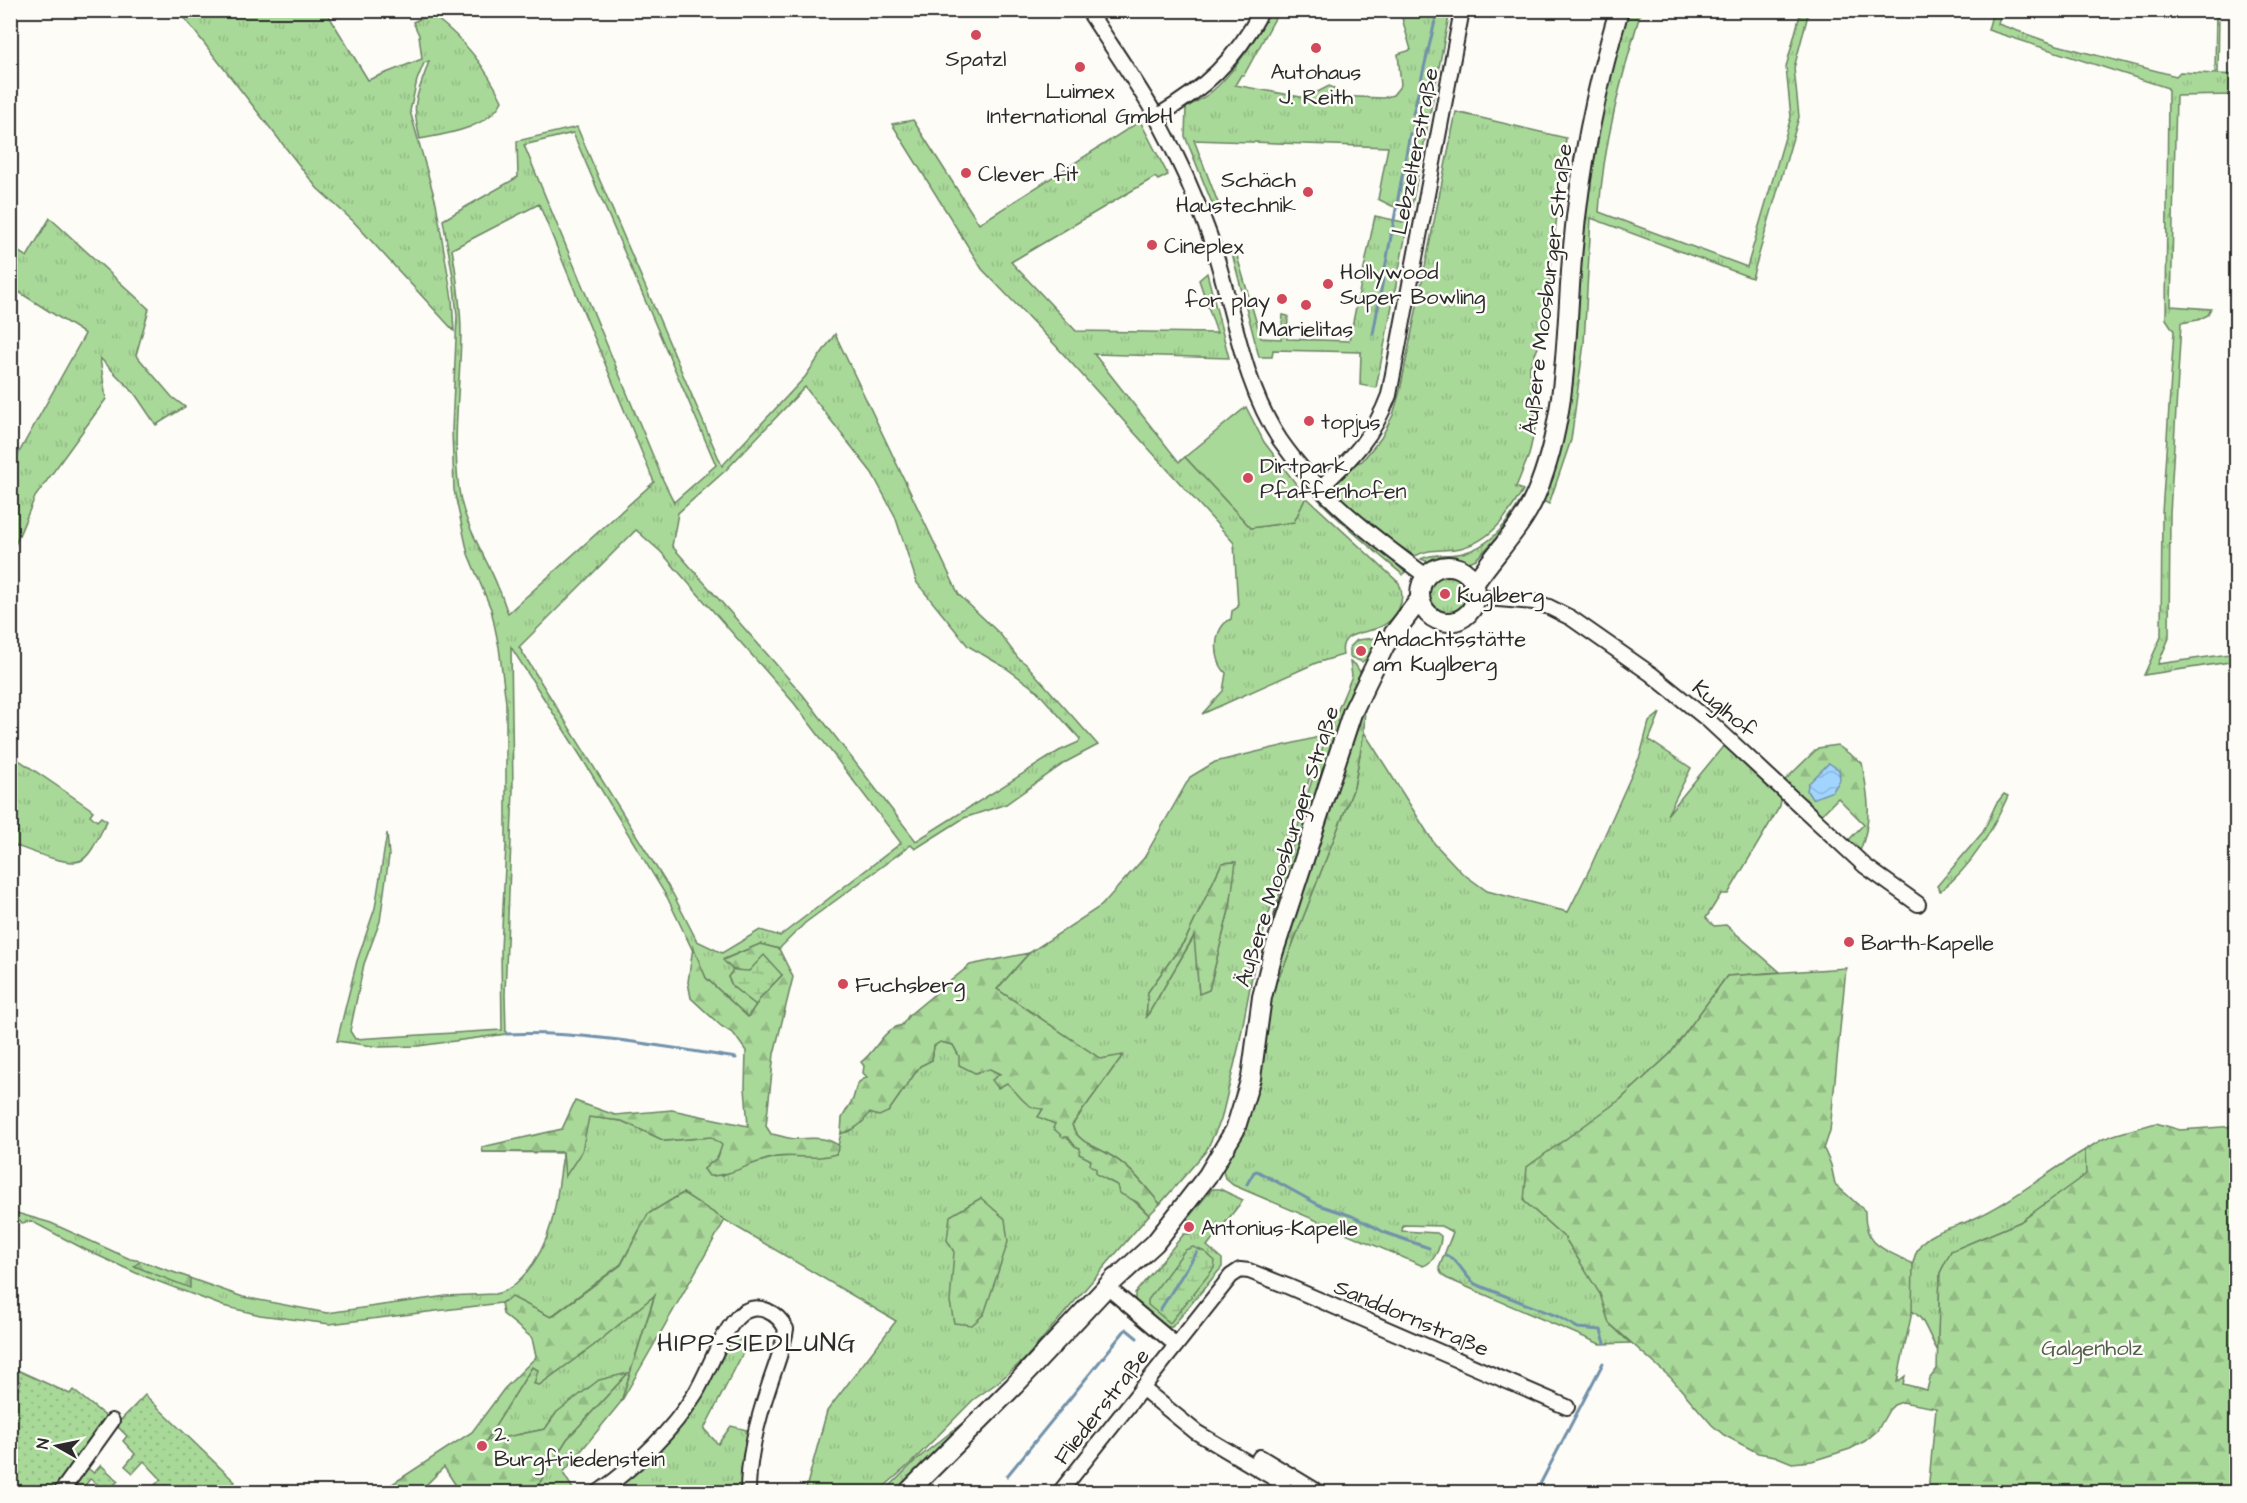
<svg xmlns="http://www.w3.org/2000/svg" width="2247" height="1503" font-family="'Architects Daughter',sans-serif">
  <defs>
    <pattern id="grass-tufts" width="24" height="20" patternUnits="userSpaceOnUse" patternTransform="scale(1.5)"><rect width="24" height="20" fill="#a9d999"/><path d="M3 7l-1-3M5 7V3M7 7l1-3M15 17l-1-3M17 17v-4M19 17l1-3" fill="none" stroke="#92ba84"/></pattern>
    <pattern id="forest-firs" width="22" height="20" patternUnits="userSpaceOnUse" patternTransform="scale(1.5)"><rect width="22" height="20" fill="#a9d999"/><path d="M5 1l3.5 6h-7zM16 11l3.5 6h-7z" fill="#92ba84"/></pattern>
    <pattern id="wetland-marsh" width="20" height="14" patternUnits="userSpaceOnUse" patternTransform="scale(1.5)"><rect width="20" height="14" fill="#a9d999"/><path d="M1 5h8M5 5V1M11 12h8M15 12V8" fill="none" stroke="#92ba84"/></pattern>
    <pattern id="garden-dots" width="8" height="8" patternUnits="userSpaceOnUse" patternTransform="scale(1.5)"><rect width="8" height="8" fill="#a9d999"/><path d="M2 2h.1M6 6h.1" fill="none" stroke="#92ba84" stroke-width="1.8" stroke-linecap="round"/></pattern>
    <pattern id="water-waves" width="16" height="10" patternUnits="userSpaceOnUse" patternTransform="scale(1.5)"><rect width="16" height="10" fill="#a1d5ff"/><path d="M0 5q4-4 8 0t8 0" fill="none" stroke="#8bb7db"/></pattern>
  </defs>
  <rect width="100%" height="100%" fill="#fdfcf7"/>
  <filter id="ink" filterUnits="userSpaceOnUse"><feTurbulence type="fractalNoise" baseFrequency=".0167" numOctaves="2"/><feDisplacementMap in="SourceGraphic" scale="12" xChannelSelector="R" yChannelSelector="G"/><feConvolveMatrix kernelMatrix="1 2 1 2 8 2 1 2 1" color-interpolation-filters="sRGB"/></filter>
  <g filter="url(#ink)">
    <g fill="url(#grass-tufts)" stroke="#6a8262" stroke-width="1.5" fill-rule="evenodd">
      <path d="M179,11h147l42,69 54,-21 -3,-24 -6,-13 21,-9 2,5c30,23 50,49 66,83 -13,27 -55,33 -82,38 -10,-40 -2,-43 9,-78l-5,2 -7,17 -7,31 26,92 16,96 2,32 -101,-110 -36,-33z"/>
      <path d="M1270,11h9l-35,64h-3l-6,10 71,13 23,-12 5,2v8l49,2 10,-3 8,-10 -3,-31 13,-4 -11,-39h50l-39,199 -19,-4 -14,-7 10,-52 -194,-7 26,68h-6l-29,-72 1,-28c8,-5 16,-9 24,-15 24,-20 46,-55 60,-82z"/>
      <path d="M1627,11h14c-19,65 -38,133 -42,201l148,55 44,-150 -5,-50 15,-56h8l-15,57 5,49 -47,161 -161,-60 -7,125 -13,97 -22,64 -8,-4 54,-370z"/>
      <path d="M1993,11h8l-3,13 59,21 119,31 4,-4 35,2 1,-63h3l-1,63 18,1v20l-60,1 -5,210 40,3 -3,6 -10,5 -17,3 -11,190 -1,125 -11,26 78,-11v8l-92,14 17,-38 1,-124 12,-182 -8,-12 2,-231 -180,-58z"/>
      <path d="M1456,112l110,26 -23,198 -13,30v18l6,39 -7,32 -13,32 7,3c-16,27 -34,54 -68,59 -16,2 -25,-1 -40,7l-44,-28 -35,-33v-12l16,-18 10,-4 19,-23 12,-23 7,-24z"/>
      <path d="M913,120l66,104 161,-103 28,54 -10,5 -3,-3 -144,85 65,69 141,2 -18,-53 8,-7 22,85 -135,-4 85,108 6,-5 66,71 43,-6 12,-25 93,86c8,18 -2,37 -21,45 -14,6 -40,3 -35,27l-27,8 -114,51 21,-23 3,-18c-13,-12 -14,-46 5,-54l1,-8 6,-4 -4,-64 -178,-197 -74,-77 -90,-145z"/>
      <path d="M577,127l145,339 83,-89 30,-43 124,261 41,39 18,24 8,6 72,81 -32,17 -60,42 -42,14 -49,31 -4,-4 -106,78 -26,26 -19,-5 -36,15 9,11 -5,7 5,10 23,18 -8,12 -42,-39 -39,-81 -87,-142 -69,-108 2,142 -8,205 1,40 -88,12 -38,1 -43,-6 20,-80 18,-53 12,-75 2,23 -9,65 -16,43 -14,67 5,8 147,-9 -1,-80 5,-105v-142l-7,-56 -8,-38 -23,-55 -14,-64 -2,-60 5,-114 -4,-39 -10,-57 75,-43 -1,-36zM573,133l143,332 -42,37 -11,-22 -139,-335zM539,204l115,278 -146,131c-4,-9 -6,-18 -10,-26 -13,-33 -34,-61 -39,-97 -7,-51 1,-103 2,-155 0,-29 -4,-57 -9,-86zM805,387l67,86 23,43 22,67 51,63 38,22 30,22 44,49 -1,3 -20,9 -143,90 -113,-146 -131,-149 6,-33 48,-43zM636,530l25,22 133,151 107,140 -121,93 -20,-6 -38,23 -25,-12 -24,-47 -154,-247z"/>
      <path d="M1375,216l33,7 -32,165 -16,-3 1,-33 -88,-2 -1,7h-13l-26,-100 4,-1 24,82 20,1 2,-24 5,1 -1,23 62,2z"/>
      <path d="M50,218l99,91 -13,46 36,42 13,10 -29,18 -21,-31 -35,-36 6,41 -71,98 -20,48 -4,-12v-66l74,-133 -74,-47v-40l16,10z"/>
      <path d="M1268,428l30,44 20,23 87,77 -2,3c-52,-44 -104,-85 -138,-146z"/>
      <path d="M1526,492l4,2 -17,28 -37,37 -9,4 -18,-3 -18,3 -10,-4c11,-6 25,-3 37,-5 35,-6 52,-35 68,-62z"/>
      <circle cx="1446" cy="593" r="22"/>
      <path d="M1391,630l-16,22 -13,10 -12,-5v-10l7,-7 18,-2z"/>
      <path d="M1350,662l5,2 7,11 -106,318 21,-91 27,-97 20,-62 28,-67z"/>
      <path d="M1660,713l-11,27 42,28 -24,47 58,-71 57,51 -2,11 -52,88h-7l-15,24 8,8 12,-1 54,47 -53,4 -57,78 -49,45 -97,102 41,37 36,56 8,29 21,20 -30,1 -154,-66 -5,-5 -2,-5 14,-36 -12,-6 -38,-1 -1,6 35,2 4,3c0,11 -7,27 -18,30l-190,-81 -8,-7 -3,-10 21,-32 16,-54 9,-84 17,-34 69,-177 10,-55 70,111 28,30 25,18 81,21 22,-44 50,-112 9,-34z"/>
      <path d="M1323,736l-33,104 -36,126 -15,79 -18,75 -15,31 -46,53c-16,-19 -30,-38 -52,-50 -14,-8 -31,-12 -36,-29l50,-69 -21,3 -104,-70 32,-36 72,-47 43,-48 46,-81 25,-15zM1235,862l-5,44 -21,84 -10,4 -4,-59 -49,82 2,-25 38,-53 36,-76z"/>
      <path d="M10,754l78,53 5,4 -3,4 7,6 4,-4 6,4c-7,12 -14,32 -25,39 -13,8 -56,-11 -71,-16v-8h3l4,-4 -7,-4z"/>
      <path d="M2004,794l4,2c-16,35 -36,71 -68,95l-3,-5 46,-54 13,-28z"/>
      <path d="M940,1042l13,3 6,11 16,17 15,-5 10,7 19,20 24,14 -4,7 16,8 20,22 5,2 27,32 10,5 32,30 -124,144 -28,24 -24,17 -62,63 -33,29h-73l22,-81 69,-90 -195,-115 -18,-13 -35,21 -27,50 -71,53 -38,-20 -11,6 -171,21 -70,-9 -37,-9 -87,-33 -50,-23 -55,-29 -9,2 -3,-3 -8,7 -1,-16 41,12 79,36 11,2 102,36 84,16 119,-17 49,-2c14,-3 21,-10 30,-20 30,-34 32,-78 38,-121l-80,-1 -1,-5 80,-12 27,-18 33,4 43,20 46,-4 12,7 -5,13 -14,12 17,7 17,-8 38,-11 60,-3 5,-21 6,-1 22,-19 19,-1 32,-46 12,-6 2,-14z"/>
      <path d="M2085,1150l2,24 -67,48 -69,29 -11,22 -2,78c-8,-11 -14,-36 -26,-39l-1,-7c1,-18 -2,-42 8,-58 9,-16 37,-20 52,-27 41,-18 76,-48 114,-70z"/>
      <path d="M1212,1189h8l23,11 -36,46 15,13v8l-50,60h-6l-31,-26v-8l49,-59h7l5,-5 -8,-11z"/>
      <path d="M655,1294l-34,108 -58,71 12,19h-41l33,-53 60,-65 -70,38 -12,17 -60,13 47,-75 6,3 1,15 54,-39z"/>
      <path d="M733,1335l16,12 -6,6 -39,76 14,15 13,-18 20,5 -8,61h-138c22,-16 47,-32 65,-53 28,-30 45,-68 63,-104z"/>
      <path d="M980,1409l-80,83h-16l32,-32z"/>
    </g>
    <g fill="url(#forest-firs)" stroke="#6a8262" stroke-width="1.5">
      <path d="M1365,697l-1,35 -10,55 -69,177 -17,34 11,-41z"/>
      <path d="M1837,745l25,18c6,33 11,55 -2,88l-13,-9 17,-18 -26,-26 -18,18 -36,-35 34,-33z"/>
      <path d="M1236,862l-6,44 -21,84 -10,4 -5,-58 -48,82 2,-26 38,-53 36,-76z"/>
      <path d="M760,944l19,5 14,28 -19,77 -8,72 5,8c8,1 17,5 25,5 14,-1 31,-3 43,7l-3,8c-22,7 -39,0 -60,3 -23,4 -44,19 -67,19l-5,-7 14,-12 4,-12 -11,-8 -46,4 -43,-20 -33,-4 -7,34 -17,26 -2,-25h-80l-1,-5 80,-18 13,-28 40,14 57,-5 76,16 -3,-38 1,-37 -12,-17 -13,-8 -30,-28 -3,-16 5,-35 13,31 42,39 13,-20 21,-22 -49,-5 -10,-10z"/>
      <path d="M1029,953l-32,36 104,70 22,-4 -51,70c5,17 23,21 36,29 22,12 36,31 52,50l-11,11 -12,-13 -18,-9 -2,-8 -21,-11v-5l-6,-4 1,-5 -12,-6 1,-6 -5,-2 -7,-9h-5l-10,-9 2,-4 -17,-7 5,-8c-18,0 -24,-15 -36,-26l-9,5 -6,-8 8,-6 -10,-5 -15,4 -16,-8v-9l-6,-11 -13,-3 -6,4 -2,14 -12,6 -32,46 -9,4 -10,-3c-5,10 -17,19 -28,20l1,-15 11,-19 3,-11 3,-6 8,-5 -4,-4 1,-7 -3,-4c16,-11 20,-32 41,-37l7,-10 61,-50z"/>
      <path d="M1846,968l-16,163 -6,18 7,16 4,19 30,27c-1,36 20,38 48,53l-1,48 -15,70 8,-6 -2,8 24,6 3,-12 7,-9 3,-96 11,-22 69,-29 66,-48 -1,-24 18,-11 14,-5 39,-11 24,7 56,-4v366h-308l8,-84 -34,-6 -8,3 -5,5 -12,21 -12,10 -15,8 -38,12 -20,2 -17,-7 -17,-3 -34,-18 -12,-10 -41,-47 -62,-55 -9,-29 -35,-56 -41,-37 3,-34 94,-68 49,-45 57,-78z"/>
      <path d="M683,1193l42,27 -104,182 34,-107 -62,51 -54,39 -5,-1 4,-14 -6,-3 -46,74 59,-12 12,-17 42,-32 29,-7 -61,66 -33,53h-74l-16,-25 -25,25h-39l92,-60 32,-43 32,-32 -4,-19 -29,-24 -2,-11 11,-6 39,20 70,-52 27,-51z"/>
      <path d="M981,1198l24,21 3,23 -24,72 -12,11 -18,-2 -4,-21 4,-50 -7,-12 3,-24z"/>
      <path d="M141,1261l49,17v10l-56,-22z"/>
    </g>
    <g fill="url(#wetland-marsh)" stroke="#6a8262" stroke-width="1.5">
      <path d="M764,955l18,20 -21,22 -5,8 -23,-18 -5,-10 5,-7 16,1z"/>
      <path d="M1193,1247l12,5 10,9 -1,7 -44,55 -22,-18v-5l37,-50z"/>
    </g>
    <g fill="url(#garden-dots)" stroke="#6a8262" stroke-width="1.5">
      <path d="M15,1369l55,25 3,-4 36,29 -54,73h-44l-1,-105 7,3 4,-8 -10,-5z"/>
      <path d="M145,1395l90,87 -11,10h-69l-4,-3 10,-10 -17,-18 -11,12 -8,-7 10,-12 -12,-13 4,-5 -11,-11z"/>
      <path d="M101,1465l17,16 -5,5 6,6h-10l-19,-13 -10,13h-12l18,-25 8,6z"/>
    </g>
    <path fill="#a9d999" stroke="#6a8262" stroke-width="1.5" d="M1246,407l18,35 42,55 -12,25 -43,6 -66,-71z"/>
    <path fill="url(#water-waves)" stroke="#7291aa" stroke-width="1.5" d="M1829,763l10,7 1,10 -7,11 -21,8 -5,-8 1,-7z"/>
    <g fill="none" stroke-linecap="round" stroke-linejoin="round">
      <g stroke="#7291aa" stroke-width="3">
        <path d="M1413,114l24,-101"/>
        <path d="M1373,334l37,-201"/>
        <path d="M506,1034c77,-3 154,12 230,24"/>
        <path d="M1247,1184l7,-12 3,-1 62,34 33,11 34,17 43,15"/>
        <path d="M1446,1255c15,7 16,19 29,29l84,33 19,11 23,2 4,13"/>
        <path d="M1160,1310l37,-58"/>
        <path d="M1007,1476l119,-147 11,9"/>
        <path d="M1536,1492l67,-129"/>
      </g>
      <g stroke="#2b2b2b" stroke-width="18">
        <g id="street">
          <path d="M1088,10c23,36 48,71 69,108 20,37 38,77 52,116 24,67 31,146 71,206 38,55 93,97 146,136"/>
          <path d="M1156,117c48,-28 80,-57 106,-107"/>
          <path d="M1320,488c31,-29 54,-52 69,-93l73,-385"/>
          <path d="M1475,597l59,5 15,5 22,11 80,56 57,46 157,146 53,38"/>
          <path d="M1107,1287l69,58"/>
          <path d="M1142,1388l54,44 86,51 6,-9"/>
          <path d="M1255,1466l5,-9 58,35"/>
          <path d="M61,1492l51,-71"/>
          <path d="M599,1492c38,-27 71,-58 96,-98 13,-21 28,-66 46,-80 17,-13 37,-1 45,15 -3,19 -10,36 -16,54 -12,35 -22,72 -22,109"/>
          <path d="M1060,1492l171,-216 9,-6 9,1 38,15 280,121"/>
        </g>
      </g>
      <g stroke="#2b2b2b" stroke-width="22">
        <g id="secondary">
          <circle cx="1448" cy="594" r="28"/>
          <path d="M1474,584c20,-30 48,-56 62,-90 33,-78 29,-163 37,-247 7,-80 23,-159 46,-237"/>
          <path d="M1107,1287l48,-44 53,-68 27,-45 16,-52 11,-81 11,-43 79,-241 33,-68 35,-46"/>
          <path d="M908,1492l106,-106 101,-108"/>
        </g>
      </g>
      <use href="#street" stroke="#fdfcf7" stroke-width="14"/>
      <use href="#secondary" stroke="#fdfcf7" stroke-width="18"/>
    </g>
  </g>
  <g fill="#d1495b" stroke="#fdfcf7" stroke-width="2">
    <circle cx="976" cy="35" r="6"/>
    <circle cx="1316" cy="48" r="6"/>
    <circle cx="1080" cy="67" r="6"/>
    <circle cx="966" cy="173" r="6"/>
    <circle cx="1308" cy="192" r="6"/>
    <circle cx="1152" cy="245" r="6"/>
    <circle cx="1328" cy="284" r="6"/>
    <circle cx="1282" cy="299" r="6"/>
    <circle cx="1306" cy="305" r="6"/>
    <circle cx="1309" cy="421" r="6"/>
    <circle cx="1248" cy="478" r="6"/>
    <circle cx="1445" cy="594" r="6"/>
    <circle cx="1361" cy="651" r="6"/>
    <circle cx="1849" cy="942" r="6"/>
    <circle cx="843" cy="984" r="6"/>
    <circle cx="1189" cy="1227" r="6"/>
    <circle cx="482" cy="1446" r="6"/>
  </g>
  <g text-anchor="middle" stroke-width="5" stroke-linejoin="round" paint-order="stroke">
    <g font-size="22" fill="#2b2b2b" stroke="#fdfcf7" text-anchor="start">
      <text x="976" y="66" text-anchor="middle">Spatzl</text>
      <text x="1316" y="79" text-anchor="middle">Autohaus<tspan x="1316" dy="25">J. Reith</tspan></text>
      <text x="1080" y="98" text-anchor="middle">Luimex<tspan x="1080" dy="25">International GmbH</tspan></text>
      <text x="978" y="181">Clever fit</text>
      <text x="1296" y="187" text-anchor="end">Schäch<tspan x="1296" dy="25">Haustechnik</tspan></text>
      <text x="1164" y="253">Cineplex</text>
      <text x="1340" y="279">Hollywood<tspan x="1340" dy="25">Super Bowling</tspan></text>
      <text x="1270" y="307" text-anchor="end">for play</text>
      <text x="1306" y="336" text-anchor="middle">Marielitas</text>
      <text x="1321" y="429">topjus</text>
      <text x="1260" y="473">Dirtpark<tspan x="1260" dy="25">Pfaffenhofen</tspan></text>
      <text x="1457" y="602">Kuglberg</text>
      <text x="1373" y="646">Andachtsstätte<tspan x="1373" dy="25">am Kuglberg</tspan></text>
      <text x="1861" y="950">Barth-Kapelle</text>
      <text x="855" y="992">Fuchsberg</text>
      <text x="1201" y="1235">Antonius-Kapelle</text>
      <text x="494" y="1441">2.<tspan x="494" dy="25">Burgfriedenstein</tspan></text>
    </g>
    <g font-size="22" fill="#2b2b2b" stroke="#fdfcf7">
      <text transform="translate(1414 151) rotate(-79)" y="8">Lebzelterstraße</text>
      <text transform="translate(1546 289) rotate(-83)" y="8">Äußere Moosburger Straße</text>
      <text transform="translate(1725 708) rotate(40)" y="8">Kuglhof</text>
      <text transform="translate(1286 846) rotate(-72)" y="8">Äußere Moosburger Straße</text>
      <text transform="translate(1412 1317) rotate(23)" y="8">Sanddornstraße</text>
      <text transform="translate(1101 1406) rotate(-52)" y="8">Fliederstraße</text>
    </g>
    <g font-size="22" fill="#515f4c" stroke="#fdfcf7">
      <text x="2092" y="1355">Galgenholz</text>
    </g>
    <g font-size="26" letter-spacing="1.5" fill="#2b2b2b" stroke="#fdfcf7">
      <text x="757" y="1351">HIPP-SIEDLUNG</text>
    </g>
  </g>
  <rect width="2247" height="1503" fill="none" stroke="#fdfcf7" stroke-width="36"/>
  <rect x="18" y="18" width="2211" height="1467" fill="none" stroke="#2b2b2b" stroke-width="2" filter="url(#ink)"/>
  <g transform="translate(57 1446) rotate(279)" stroke="#fdfcf7" stroke-width="4.5" paint-order="stroke">
  <path d="M0-4.5L10 22L0 15L-10 22Z" fill="#2b2b2b"/>
  <text y="-9" font-size="16" font-weight="bold" text-anchor="middle" fill="#2b2b2b">N</text>
  </g>
</svg>
